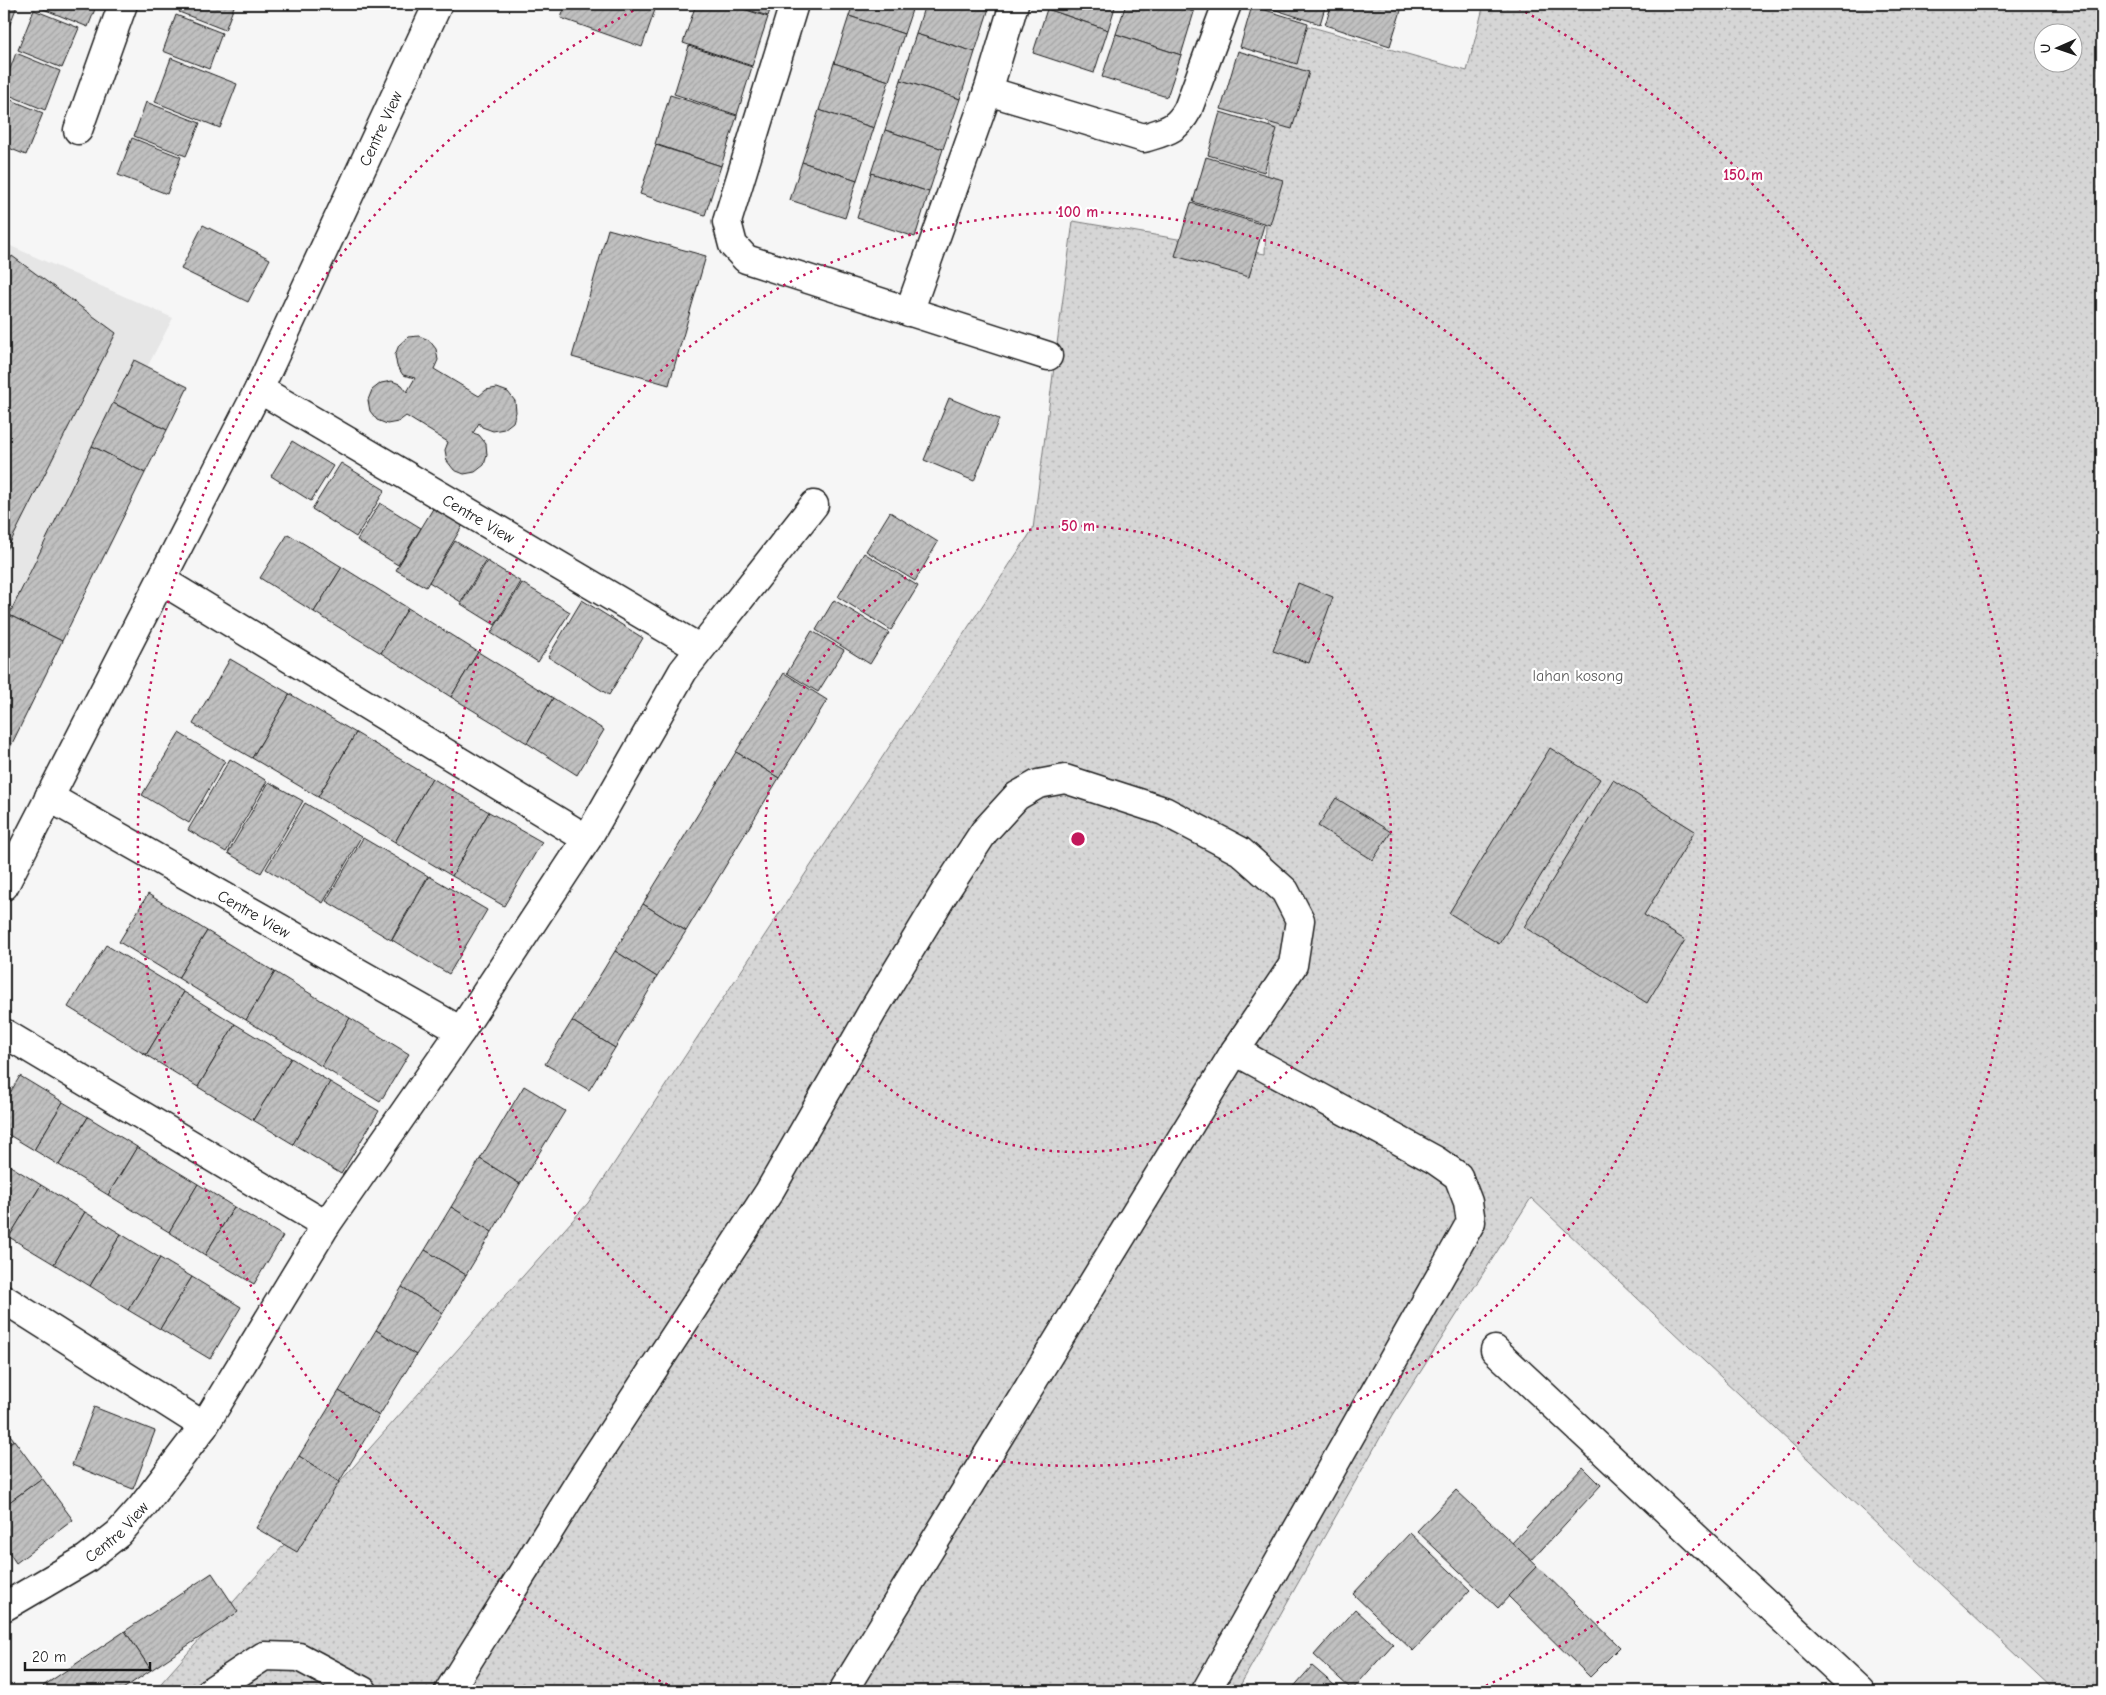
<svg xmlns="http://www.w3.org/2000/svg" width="2106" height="1695" font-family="'Comic Neue',sans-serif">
  <defs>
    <pattern id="grass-dots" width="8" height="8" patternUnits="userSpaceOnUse" patternTransform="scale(1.25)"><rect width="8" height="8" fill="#d6d6d6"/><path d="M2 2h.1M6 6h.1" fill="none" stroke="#b7b7b7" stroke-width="1.8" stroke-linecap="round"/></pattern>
    <pattern id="building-hatch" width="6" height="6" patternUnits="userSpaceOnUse" patternTransform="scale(1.25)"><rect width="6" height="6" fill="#c0c0c0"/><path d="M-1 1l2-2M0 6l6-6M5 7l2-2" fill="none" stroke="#a4a4a4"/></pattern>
  </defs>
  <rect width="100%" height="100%" fill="#f6f6f6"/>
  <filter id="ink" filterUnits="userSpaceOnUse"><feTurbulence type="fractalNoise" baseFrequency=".02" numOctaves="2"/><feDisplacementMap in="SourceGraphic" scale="10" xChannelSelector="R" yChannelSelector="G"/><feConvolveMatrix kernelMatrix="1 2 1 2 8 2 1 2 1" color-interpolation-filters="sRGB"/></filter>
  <g filter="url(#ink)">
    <path fill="#e6e6e6" d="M4,243l169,75 -169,320z"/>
    <path fill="url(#grass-dots)" stroke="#797979" fill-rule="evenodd" d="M1484,4h618v1687h-48l-523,-493 -138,217 -156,276h-1083l434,-488 445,-674 40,-308 192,33 8,-238 194,55zM2044,32h30v30h-30z"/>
    <g fill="url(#building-hatch)" stroke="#1c1c1c">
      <path d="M4,4l13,2 -13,33z"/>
      <path d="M31,4h66l-9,23z"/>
      <path d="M182,4h53l-10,26 -46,-18z"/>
      <path d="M566,4h91l-15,43 -81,-29z"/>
      <path d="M696,4h32l40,13 -16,49 -69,-23z"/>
      <path d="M729,4h43l-4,12z"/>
      <path d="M853,4h61l-10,30 -55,-18z"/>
      <path d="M925,4l65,1 -15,47 -59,-18z"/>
      <path d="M1048,4h68l-8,26 -61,-21z"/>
      <path d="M1126,4h43l25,8 -13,43 -65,-21z"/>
      <path d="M1169,4h28l-3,8z"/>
      <path d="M1257,4h69l-6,20z"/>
      <path d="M1332,4h71l-13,42 -65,-21z"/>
      <path d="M1252,6l56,17 -11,41 -57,-17z"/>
      <path d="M1047,9l61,21 -14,43 -61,-20z"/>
      <path d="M34,10l45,18 -17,40 -44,-18z"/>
      <path d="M176,15l46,18 -13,36 -46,-18z"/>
      <path d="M849,16l55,18 -15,47 -55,-18z"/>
      <path d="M916,34l59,18 -15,47 -59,-19z"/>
      <path d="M1116,34l65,21 -14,42 -65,-20z"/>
      <path d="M689,46l63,21 -15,48 -63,-21z"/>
      <path d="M1238,51l71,21 -17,57 -71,-20z"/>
      <path d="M16,53l44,18 -15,39 -41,-17v-8z"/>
      <path d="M171,58l66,26 -17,44 -65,-26z"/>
      <path d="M834,63l55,18 -15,47 -55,-18z"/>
      <path d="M901,80l59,19 -17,50 -58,-19z"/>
      <path d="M670,95l67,21 -16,50 -66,-22z"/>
      <path d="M4,97l39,16 -17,42 -22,-9z"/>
      <path d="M146,102l54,21 -14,33 -52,-20z"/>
      <path d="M819,110l55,18 -17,52 -55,-18z"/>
      <path d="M1220,112l57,17 -13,43 -56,-17z"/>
      <path d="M885,130l58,19 -14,43 -58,-19z"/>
      <path d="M132,138l49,19 -14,37 -49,-19z"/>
      <path d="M656,145l65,21 -16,49 -65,-21z"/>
      <path d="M1206,157l77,23 -13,45 -77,-23z"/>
      <path d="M802,162l55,18 -12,38 -55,-18z"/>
      <path d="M871,173l58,19 -14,45 -58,-19z"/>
      <path d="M1191,203l73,22 -15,52 -74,-21z"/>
      <path d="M203,225l67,34 -22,43 -67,-33z"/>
      <path d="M608,229l98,27 -37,129 -97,-28z"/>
      <path d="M12,256l104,77 -112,222v-287z"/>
      <path d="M419,336l10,4 7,9 2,11 -4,9 45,27 7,-6 11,-2 11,4 7,9 1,11 -3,10 -9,7 -11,2 -11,-4 -3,-4 -6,10 6,2 7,9 1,11 -3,10 -9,7 -11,2 -10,-4 -7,-9 -2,-11 3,-8 -42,-26 -8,6 -11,2 -10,-4 -7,-9 -2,-11 4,-10 9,-7 11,-2 10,4 5,7 8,-14 -12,-3 -6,-9 -2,-11 4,-10 9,-8z"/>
      <path d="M134,360l54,27 -21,43 -54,-27z"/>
      <path d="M949,398l50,21 -25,62 -50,-21z"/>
      <path d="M113,403l54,27 -22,43 -53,-27z"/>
      <path d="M292,441l41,25 -22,35 -40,-25z"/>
      <path d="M92,446l53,27 -83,168 -53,-26z"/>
      <path d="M341,463l44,27 -29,47 -44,-28z"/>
      <path d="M380,503l41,25 -23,37 -41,-25z"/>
      <path d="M434,507l29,18 -37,62 -30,-17z"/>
      <path d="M890,512l48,30 -23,39 -49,-30z"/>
      <path d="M288,534l54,33 -28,45 -54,-34z"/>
      <path d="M455,541l31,19 -25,42 -32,-20z"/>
      <path d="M864,553l54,33 -27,44 -53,-33z"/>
      <path d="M487,561l34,21 -26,43 -34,-21z"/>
      <path d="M342,567l66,41 -27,45 -67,-41z"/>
      <path d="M522,583l48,29 -32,50 -47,-29z"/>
      <path d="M1298,583l35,14 -24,66 -36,-12z"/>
      <path d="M582,600l61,38 -34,57 -61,-38z"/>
      <path d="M834,600l55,33 -19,31 -54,-34z"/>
      <path d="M408,608l70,44 -27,45 -70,-44z"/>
      <path d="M9,615l53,26 -58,119v-134z"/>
      <path d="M812,631l32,19 -26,42 -31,-19z"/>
      <path d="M478,652l75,46 -26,45 -76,-46z"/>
      <path d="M230,659l60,35 -38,64 -59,-34z"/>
      <path d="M784,673l43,27 -48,78 -43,-26z"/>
      <path d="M290,694l66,39 -38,64 -66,-39z"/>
      <path d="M553,698l51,32 -27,45 -50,-32z"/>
      <path d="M179,733l46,28 -36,62 -47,-28z"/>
      <path d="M356,733l76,45 -37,64 -77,-45z"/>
      <path d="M1550,748l50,31 -101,165 -50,-31z"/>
      <path d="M736,752l43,26 -93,153 -43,-27z"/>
      <path d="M230,759l37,22 -41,71 -38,-22z"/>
      <path d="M432,778l57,34 -37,64 -57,-34z"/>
      <path d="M1613,780l82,51 -51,84 41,25 -38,63 -123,-76z"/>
      <path d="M269,782l34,19 -42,72 -33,-20z"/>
      <path d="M1336,798l55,34 -18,28 -55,-34z"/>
      <path d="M305,803l56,34 -38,66 -57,-34z"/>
      <path d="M489,812l53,30 -38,64 -52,-30z"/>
      <path d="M363,838l65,38 -37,64 -65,-39z"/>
      <path d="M429,876l58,34 -38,64 -57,-34z"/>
      <path d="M148,894l59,37 -29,47 -59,-36z"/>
      <path d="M643,904l43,27 -29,46 -42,-26z"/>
      <path d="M207,931l68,41 -29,48 -68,-42z"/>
      <path d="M106,945l78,47 -38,63 -78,-48z"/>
      <path d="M615,951l42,26 -42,71 -43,-27z"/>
      <path d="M275,972l75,46 -29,48 -75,-46z"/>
      <path d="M184,992l51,32 -37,63 -52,-32z"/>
      <path d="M350,1018l59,36 -29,48 -59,-36z"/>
      <path d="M572,1021l43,27 -26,42 -44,-26z"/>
      <path d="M235,1024l56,34 -38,62 -55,-33z"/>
      <path d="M291,1058l39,24 -37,62 -40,-24z"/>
      <path d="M20,1076l43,26 -29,48 -30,-18v-29z"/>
      <path d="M330,1082l49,29 -38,63 -48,-30z"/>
      <path d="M524,1086l41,25 -45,73 -40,-25z"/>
      <path d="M63,1102l25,15 -29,48 -25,-15z"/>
      <path d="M88,1117l49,30 -29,48 -49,-30z"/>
      <path d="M137,1147l61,37 -29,48 -61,-37z"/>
      <path d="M480,1159l40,25 -28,48 -41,-25z"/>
      <path d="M4,1162l37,23 -32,52 -5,-3z"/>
      <path d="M198,1184l36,23 -29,48 -36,-23z"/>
      <path d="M41,1185l44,27 -31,52 -45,-27z"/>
      <path d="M234,1207l49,29 -29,48 -49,-29z"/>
      <path d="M451,1207l41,25 -26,43 -41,-25z"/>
      <path d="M85,1212l36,22 -31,52 -36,-22z"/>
      <path d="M121,1234l39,24 -32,52 -38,-24z"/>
      <path d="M425,1250l41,25 -23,38 -41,-26z"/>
      <path d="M160,1258l32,19 -32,52 -32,-19z"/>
      <path d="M192,1277l49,30 -31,52 -50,-30z"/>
      <path d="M402,1287l41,26 -27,42 -40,-25z"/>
      <path d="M376,1330l40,25 -37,61 -40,-25z"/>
      <path d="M339,1391l40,25 -40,66 -40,-26z"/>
      <path d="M94,1407l61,24 -22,58 -61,-24z"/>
      <path d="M4,1427l10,13 -10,7z"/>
      <path d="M14,1440l28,38 -38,28v-59z"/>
      <path d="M299,1456l40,26 -42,70 -41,-24z"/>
      <path d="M1583,1467l18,18 -70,76 -19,-18z"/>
      <path d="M42,1478l31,42 -57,43 -12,-18v-39z"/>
      <path d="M1456,1490l81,76 -39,42 -81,-77z"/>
      <path d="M1410,1533l60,57 -57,61 -60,-57z"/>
      <path d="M1537,1566l83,81 -30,30 -82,-81z"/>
      <path d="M212,1573l26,39 -87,58 -26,-39z"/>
      <path d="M1355,1609l38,35 -41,46 -38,-35z"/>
      <path d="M125,1631l26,39 -31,21h-73l-4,-5z"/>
      <path d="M1312,1666l29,25h-51z"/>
    </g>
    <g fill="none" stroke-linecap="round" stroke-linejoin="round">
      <g stroke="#1c1c1c" stroke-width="31">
        <g id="minor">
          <path d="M794,4l-67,218 6,23 13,14 302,97"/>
          <path d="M988,91l156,47c22,-7 33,-8 44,-29l39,-105"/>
          <path d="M78,130l45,-126"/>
          <path d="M909,312l79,-221 26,-87"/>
          <path id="s1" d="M259,389l440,259"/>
          <path d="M161,580l426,259"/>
          <path id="s2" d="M49,797l412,234"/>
          <path id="s3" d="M4,886l255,-497 179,-385"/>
          <path d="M4,1033l322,192"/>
          <path d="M4,1299l200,127"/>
          <path d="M1495,1350l365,341"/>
          <path id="s4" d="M4,1607l82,-48 32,-25 24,-27 62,-81 122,-201 135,-194 126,-192 96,-168 131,-166"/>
          <path d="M211,1691l53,-35 35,1 64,34"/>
          <path d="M449,1691l133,-213 187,-286 103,-180 74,-122 38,-58 33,-36 21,-12 27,-5 99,32 76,40 45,40 15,29 -7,45 -58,86 -392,640"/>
          <path d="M1206,1691l265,-469 -3,-20 -10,-26 -23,-16 -200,-109"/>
        </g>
      </g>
      <use href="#minor" stroke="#fff" stroke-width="28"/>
    </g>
  </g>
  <g fill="none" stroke="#c2185b" stroke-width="2.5" stroke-dasharray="2.5 5">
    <circle cx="1078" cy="839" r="313"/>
    <circle cx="1078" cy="839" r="627"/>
    <path d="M681 1691A940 940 0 0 1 644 5M1512 5A940 940 0 0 1 1475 1691"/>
  </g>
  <g text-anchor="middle" stroke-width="4.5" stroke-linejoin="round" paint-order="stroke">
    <g font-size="16" fill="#1c1c1c" stroke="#fff">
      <text dy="6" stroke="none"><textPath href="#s3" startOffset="846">Centre View</textPath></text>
      <text dy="6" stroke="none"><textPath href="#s1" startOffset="255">Centre View</textPath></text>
      <text dy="6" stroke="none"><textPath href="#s2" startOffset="236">Centre View</textPath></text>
      <text dy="6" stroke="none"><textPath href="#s4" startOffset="136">Centre View</textPath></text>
    </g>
    <g font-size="16" fill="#5d5d5d" stroke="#fff">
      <text x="1578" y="681">lahan kosong</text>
    </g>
  </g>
  <circle cx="1078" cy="839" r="8" fill="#c2185b" stroke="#fff" stroke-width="2.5"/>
  <g font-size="15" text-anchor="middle" font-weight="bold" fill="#c2185b" stroke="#fff" stroke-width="4.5" stroke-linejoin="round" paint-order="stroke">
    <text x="1743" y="180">150 m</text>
    <text x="1078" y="217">100 m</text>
    <text x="1078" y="531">50 m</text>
  </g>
  <rect width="2106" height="1695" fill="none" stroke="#fff" stroke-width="20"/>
  <rect x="10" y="10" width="2086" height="1675" fill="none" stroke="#1c1c1c" stroke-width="2" filter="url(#ink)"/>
  <g transform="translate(2058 48) rotate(268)"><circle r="24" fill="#ffffff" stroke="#a4a4a4"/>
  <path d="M0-4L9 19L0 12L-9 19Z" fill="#1c1c1c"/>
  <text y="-8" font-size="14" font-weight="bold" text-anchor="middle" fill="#1c1c1c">U</text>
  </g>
  <path d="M25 1662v8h125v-8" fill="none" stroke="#1c1c1c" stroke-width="2.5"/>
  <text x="32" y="1662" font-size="15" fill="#1c1c1c" stroke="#ffffff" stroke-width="4" paint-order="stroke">20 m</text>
</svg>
